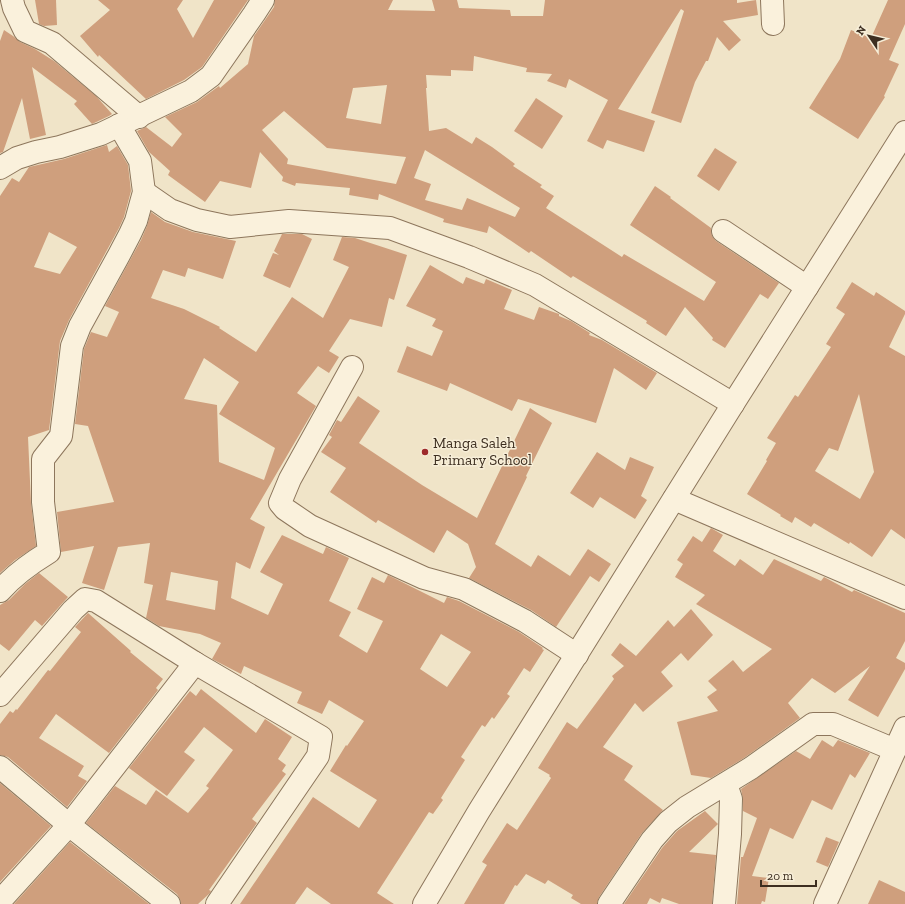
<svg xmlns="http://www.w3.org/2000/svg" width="905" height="904" font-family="'Zilla Slab',serif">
  <rect width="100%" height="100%" fill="#f0e4c8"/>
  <g fill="#cf9f7d" fill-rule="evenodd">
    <path d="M35,0h21l1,25 -13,1 -5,-2z"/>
    <path d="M98,0h85l-6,9 16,29 21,-38h34l-46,67 -18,13 -38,19 -47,-44 -1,2 -18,-21 30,-26z"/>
    <path d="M275,0h118l-5,10 47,1 -3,-11h25l2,8 51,2 1,6h32l2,-16h192v3l19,-3 2,15 -35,6 18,19 -12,11 -12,-14 -9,24h-2l-11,21 -14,41 -30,-10 33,-102 -3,-2 -63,100 37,12 -11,31 -37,-12 -4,9 -16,-8 21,-41 -39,-21 -3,9 -19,-7 5,-7 -26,-2 1,-4 -53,-12 -1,15 -22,-1v6l-25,-1 1,13h-1l3,43 17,-3 26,16 4,-7 16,10 23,17 -2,2 29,19 -2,2 14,9 -8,12 76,49 2,-3 80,47 12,-19 -86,-57 25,-39 16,11 -1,1 41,30 1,8 4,5 63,42 -11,16 -8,-5 -35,54 -13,-8 1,-2 -28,-31 -19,29 -20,-13 1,-2 -74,-45 -2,2 -40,-27 -2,2 -40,-27 -2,7 -44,-11 1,-3 -65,-25 -1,6 -29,-5 1,-7 -54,-5 -1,3 -13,-5 1,-4 -23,-25 -9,36 -31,-7 -15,21 -37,-27 2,-4 -21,-19 -12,-21 9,-4 26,20 10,-13 -17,-17 32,-15 22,-16 1,2 28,-24 6,-28 20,-29zM387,85l-6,39 -35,-6 7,-30zM284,111l43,37 79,9 -10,27 -109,-20 1,-5 -26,-29zM425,150l95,58 -5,9 -48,-19 -5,12 -37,-10 6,-16 -17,-6z"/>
    <path d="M888,0h17v24l-16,36 10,4 -15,32 1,1 -27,42 -49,-31 31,-49 11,-29 20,8z"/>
    <path d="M4,30l9,6 7,6 15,7 19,12 42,35 16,18 -3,2 -17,8 -18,-20 3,-3 -45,-34 14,68 -16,4 -8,-41 -19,54 -3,1v-112z"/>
    <path d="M536,98l27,18 -21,33 -28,-18z"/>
    <path d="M107,145l2,7 8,-6 11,19 3,26 -7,26 -5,11 -50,92 -9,21 -11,89 -21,7 3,66 5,43 -21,14 -15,13v-377l12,-18 7,4 10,-15 35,-8zM49,232l28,15 -17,27 -26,-7z"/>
    <path d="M715,148l22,14 -18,29 -22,-15z"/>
    <path d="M151,212l14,10 28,10 43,9 -13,38 -35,-11 -3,9 -22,-7 -12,28 33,11 36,18 -1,1 37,24 36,-55 31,21 26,-51 -16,-7 9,-23 13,1 52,17 -13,45 -5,-2 -7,29 -32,-8 -21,32 10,6 -10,16 -11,-7 -21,27 19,13 -66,113 15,8 -15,42 -14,-7 -5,36 37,17 15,-31 -23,-12 22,-37 41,19 3,-7 23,11 -20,43 22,11 -12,24 28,17 16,-32 -26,-12 15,-32 12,6 4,-8 56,28 3,-6 12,4 60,31 24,16 -1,1 2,1 -14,22 -6,-4 -17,26 3,2 -16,23 -2,-2 -7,10 -3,-2 -21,32 4,3 -24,38 2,2 -10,14 -4,-2 -52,81 17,11h-63l-24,-17 -12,17h-55l73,-107 46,31 18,-28 -47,-29 16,-26 1,1 17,-25 -35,-21 -7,14 -25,-11 5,-11 -58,-26 -3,8 -29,-15 9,-16 -21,-9 -41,-8 -13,-8 7,-33 -9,-2 6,-40 -32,4 -14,43 -22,-7 12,-37 -33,6 -4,-40 57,-10 -26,-76 -13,-2 9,-75 7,-17 16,5 12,-25 -14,-6 36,-66 6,-14zM204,358l35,24 -20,32 56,34 -11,32 -45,-18 -2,-57 -33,-6zM171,572l47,9 -3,29 -49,-10zM441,634l30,18 -24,35 -27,-18z"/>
    <path d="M282,234h20l10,5 -22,49 -27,-12 10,-23 6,2 -5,-4z"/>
    <path d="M430,265l33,19 3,-7 18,7 2,-5 26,11 -8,19 30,11 5,-13 20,7v2l12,5 19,12 -1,2 13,5 55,33 -11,17 -32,-22 -18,55 -78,-24 -6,12 -62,-28 -3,8 -50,-19 10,-26 25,10 11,-25 -11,-5 4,-7 -30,-13z"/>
    <path d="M852,282l22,14 2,-4 29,19v3l-16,33 16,9v183l-14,-10 -19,28 -22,-15 -1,2 -35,-21 -3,4 -16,-10 -3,6 -12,-7 1,-1 -34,-21 20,-33 -1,-1 10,-17 -9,-5 28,-43 3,2 33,-50 -5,-3 19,-30 -9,-6zM859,394l15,78 -14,27 -45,-28 14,-23 9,3z"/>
    <path d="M358,396l22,15 -21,32 63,42 55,33 53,-110 22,15 -26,53 1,1 -32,67 36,23 7,-12 32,21 18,-27 23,15 -12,18 -9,-6 -34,51 -25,-17 -62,-32 7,-11 -8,-23 -21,-14 -13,23 -56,-33 -2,3 -46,-31 16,-24 -25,-16 11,-15 -3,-2 8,-15 4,2z"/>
    <path d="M597,452l28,18 5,-13 24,10 -13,29 6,4 -12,19 -35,-22 -7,11 -23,-15z"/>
    <path d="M711,528l12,7 -10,16 22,15 5,-7 23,16 11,-16 47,22 3,-4 28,15 2,-2 51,23v28l-9,17 9,5v6l-27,48 -30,-17 22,-34 -35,27 -23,-15 -24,25 12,15 -56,40 -33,20 -20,-3 -14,-53 41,-11 -11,-14 10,-7 -9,-9 25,-21 10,12 29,-23 -76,-45 9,-9 -30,-18 8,-13 -6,-4 16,-24 9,6z"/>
    <path d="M39,573l29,24 -26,29 -7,-6 -26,31 -9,-7v-39l9,-5 16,-16z"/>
    <path d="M691,609l22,26 -25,26 -7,-8 -20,19 12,14 -30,26 -8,-9 -32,44 30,19 -9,14 39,30 -21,23 -43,64 -2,7h-16l-10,-6 2,-3 -25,-15 -3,4 -19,-10 -9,12 -2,-1 -11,19h-40l23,-39 -5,-3 25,-39 10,7 34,-52 -2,-2 1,-1 -12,-7 29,-46 10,7 37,-50 -2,-3 12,-10 -13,-11 9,-12 16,13 32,-36 6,7z"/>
    <path d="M88,613l43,38 -1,1 33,27 -7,9 2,2 -49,63 -53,-39 -17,24 45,28 -6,10 9,5 -20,26 -59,-50 -8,-2v-31l10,-13 3,2 3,-4 1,1 31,-40 2,1 31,-39 -6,-5z"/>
    <path d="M201,689l55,44 9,-14 27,18 -14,22 8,6 -4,6 4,3 -34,45 5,4 -48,67 2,1 -1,2 -12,11h-17l-1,-5 -3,-5 -91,-71 29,-37 31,19 10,-15 32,23 21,-25 -3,-2 27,-36 -29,-23 -20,25 11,8 -28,36 -38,-28 61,-77 6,5z"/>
    <path d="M822,740l11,7 5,-7 32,13 -15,25 -5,-4 -18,36 -20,-10 -19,39 -23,-11 -18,48 17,2 -4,24 -3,-1 -1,3h-24l4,-47h2l14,-39 -14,-7v-12l-2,-10 55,-38 14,8z"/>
    <path d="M0,783l51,43 -51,56z"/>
    <path d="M705,811l13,13 -29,28 27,3 -4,49h-33l-17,-6 -2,5 -10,-5 -3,6h-23l38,-56 15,-17z"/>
    <path d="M826,837l13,5 -11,25 -12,-5z"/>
    <path d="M70,842l79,62h-135z"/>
    <path d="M879,880l26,12v12h-37z"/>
  </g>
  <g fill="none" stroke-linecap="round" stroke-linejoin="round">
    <g stroke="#8d765c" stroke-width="24">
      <g id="minor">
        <path d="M12,0l2,8 11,23 27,12 87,74"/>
        <path d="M772,0l1,24"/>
        <path d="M0,168l17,-10 19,-6 24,-5 41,-13 90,-43 20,-15 43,-62 9,-14"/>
        <path d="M144,192l26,18 27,10 33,7 59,-6 101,7 79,29 66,28 198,119"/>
        <path d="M723,231l84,56"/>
        <path d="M352,367l-62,112 -10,24 5,6 25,17 114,52 40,11 61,32 52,34"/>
        <path d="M674,499l231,99"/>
        <path d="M0,591c14,-16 31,-28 49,-39l-6,-50v-43l18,-23 11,-90 8,-20 39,-71 11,-21 6,-13 8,-29 -4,-31 -21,-36"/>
        <path d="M0,695l73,-85 12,-11 11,2 99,62 126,74 -3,19 -101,148"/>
        <path d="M0,767l69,58 100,79"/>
        <path d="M0,901l69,-76 126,-162"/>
        <path d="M424,904l55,-93 254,-407 172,-272"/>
        <path d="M609,904l43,-64 16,-18 19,-15 64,-39 62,-44h20l62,26"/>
        <path d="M724,904l6,-70 1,-35 -5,-15"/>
        <path d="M825,904l80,-176"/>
      </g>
    </g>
    <use href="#minor" stroke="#faf1dc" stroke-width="22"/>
  </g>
  <circle fill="#9e2a2b" stroke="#f7eed8" stroke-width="1.5" cx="425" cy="452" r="4"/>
  <g text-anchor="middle" stroke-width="3" stroke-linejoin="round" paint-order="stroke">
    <g font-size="15" fill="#3d2e20" stroke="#f7eed8" text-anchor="start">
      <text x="433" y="448">Manga Saleh<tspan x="433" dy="17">Primary School</tspan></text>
    </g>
  </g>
  <g transform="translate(869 36) rotate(305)" stroke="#f7eed8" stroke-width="3" paint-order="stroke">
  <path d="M0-3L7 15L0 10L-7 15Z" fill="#3d2e20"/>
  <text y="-6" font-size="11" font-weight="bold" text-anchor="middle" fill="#3d2e20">N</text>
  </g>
  <path d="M761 880v6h55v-6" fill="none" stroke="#3d2e20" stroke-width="2"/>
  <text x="767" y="880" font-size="12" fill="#3d2e20" stroke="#f7eed8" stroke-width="3" paint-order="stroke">20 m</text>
</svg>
